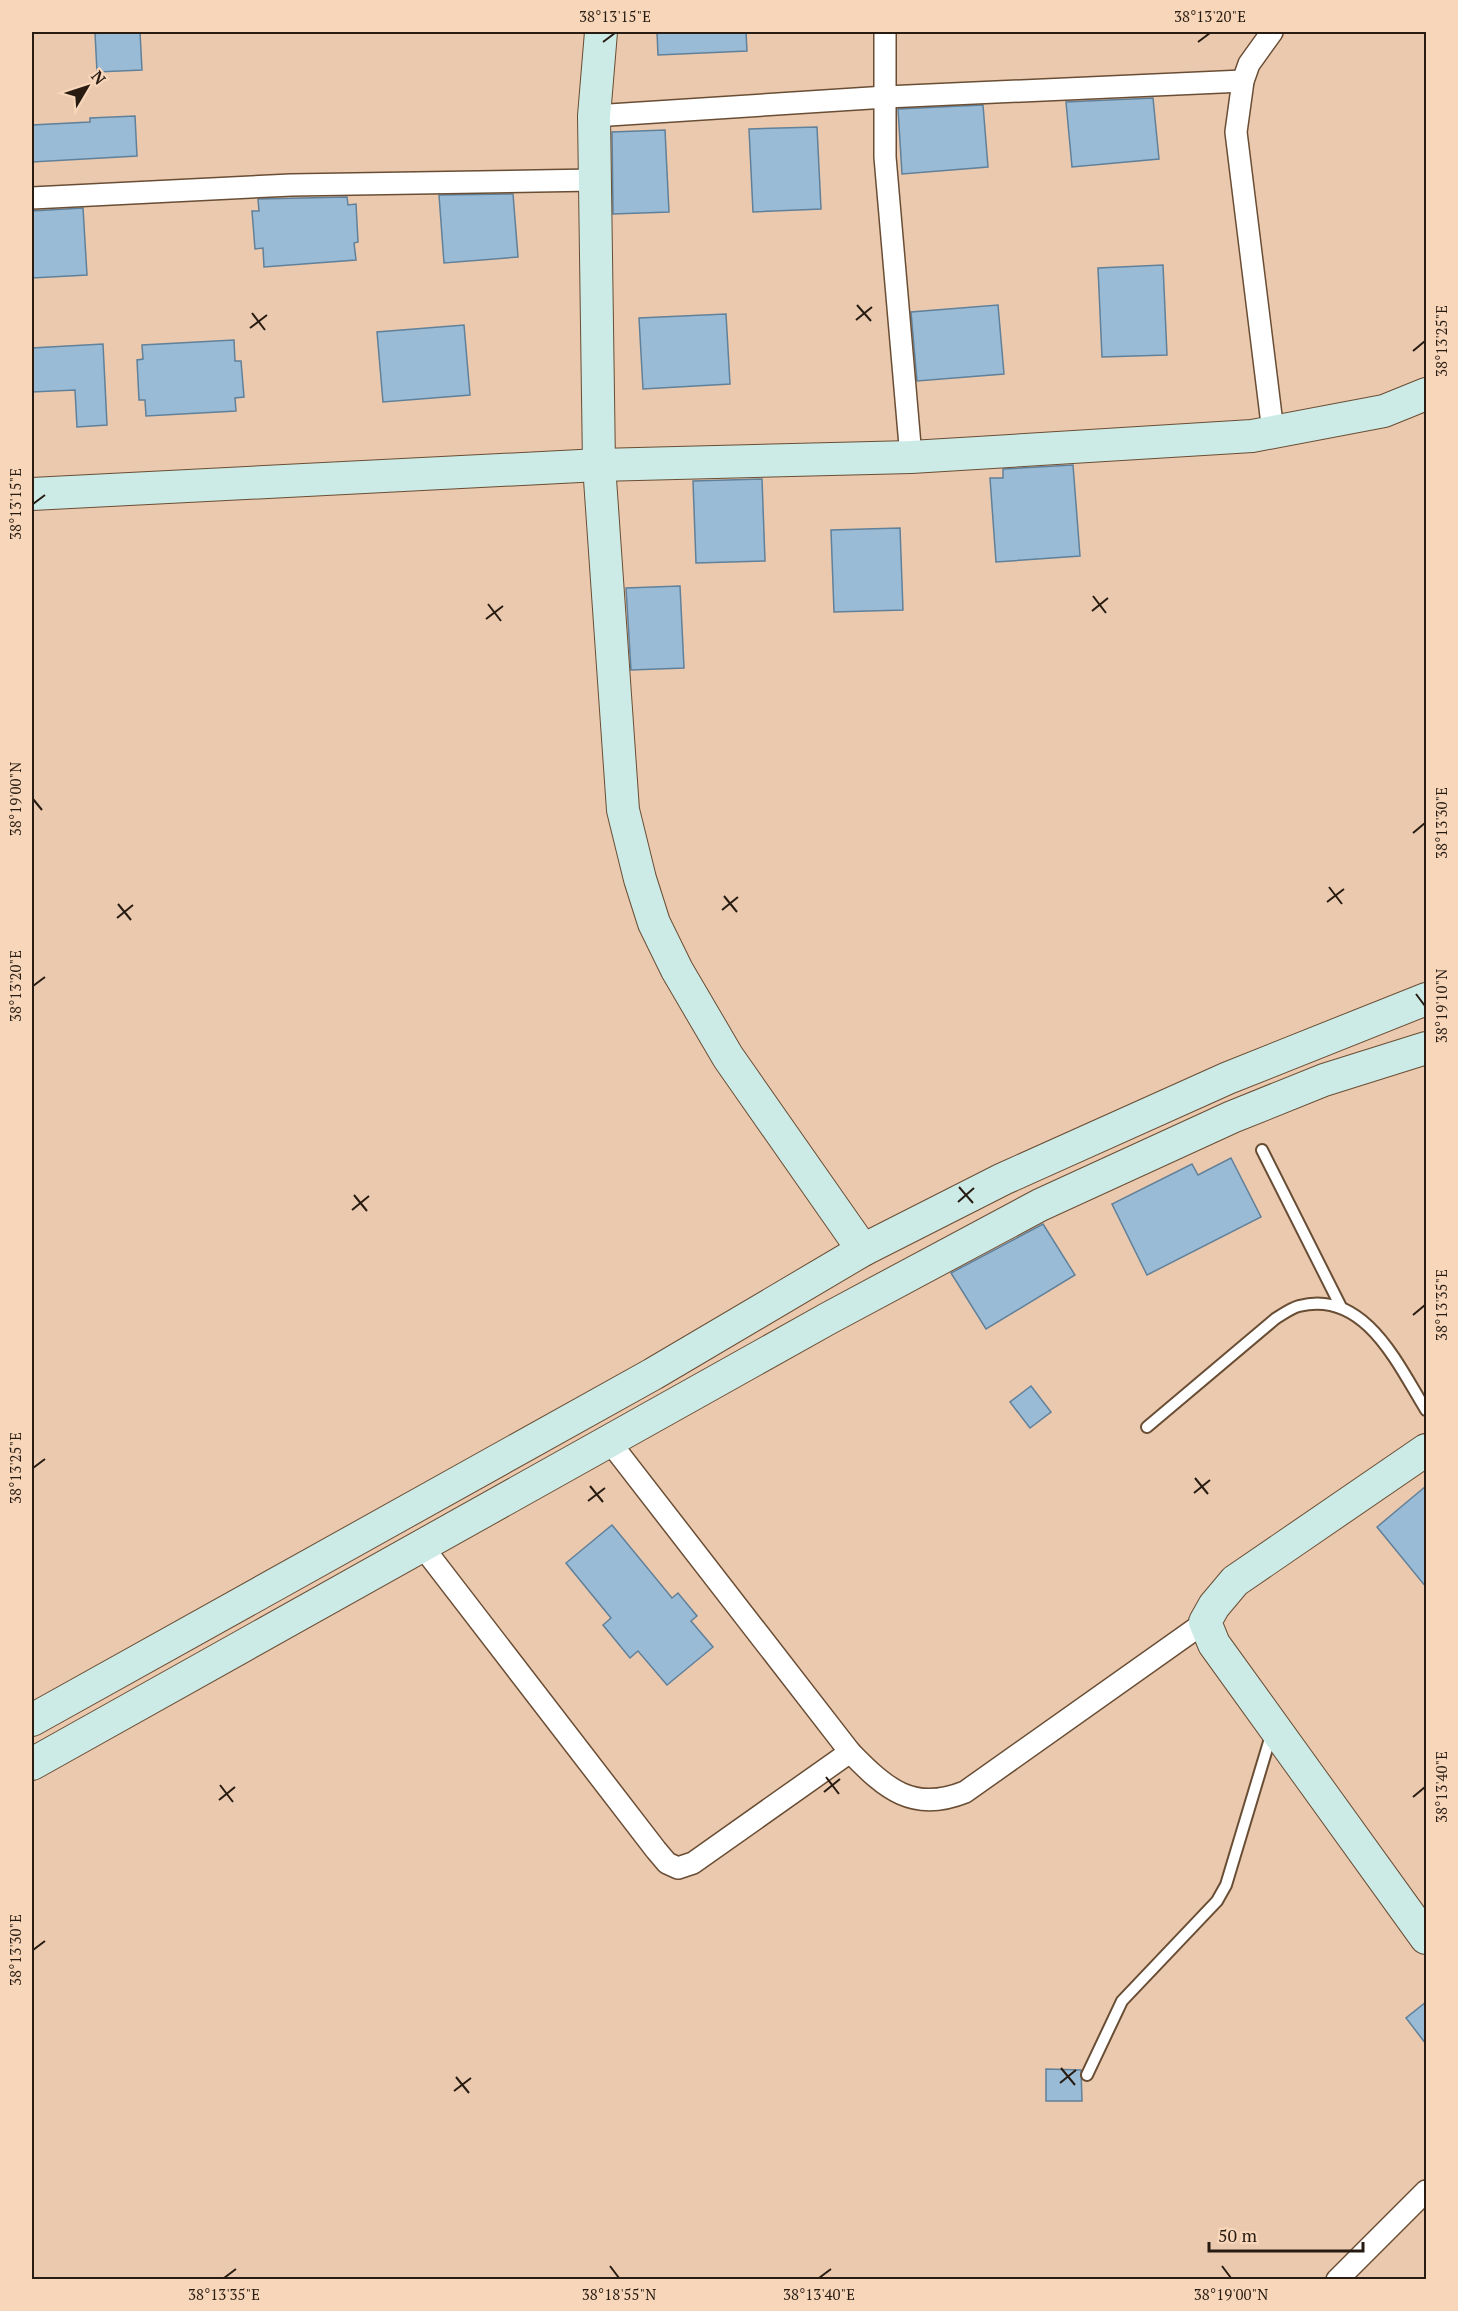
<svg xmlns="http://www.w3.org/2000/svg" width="1458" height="2311" font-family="'PT Serif',serif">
  <rect width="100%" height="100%" fill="#eac9ae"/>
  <g fill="#9abbd6" stroke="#618099" stroke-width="1.5">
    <path d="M140,32l2,38 -45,2 -2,-39z"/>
    <path d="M657,32h89l1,19 -89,4z"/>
    <path d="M1153,98l6,61 -87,8 -6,-65z"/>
    <path d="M983,105l5,62 -86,7 -4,-65z"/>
    <path d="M135,116l2,40 -105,6v-37l58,-3v-4z"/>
    <path d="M817,127l4,82 -68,3 -4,-83z"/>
    <path d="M665,130l4,82 -56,2 -1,-82z"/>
    <path d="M513,194l5,63 -74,6 -5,-68z"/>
    <path d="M347,197l1,8 8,-1 2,38 -4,1 2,17 -92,7 -1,-19 -8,1 -3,-38h7l-1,-12z"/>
    <path d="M83,208l4,67 -55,3v-67z"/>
    <path d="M1163,265l4,90 -65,2 -4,-89z"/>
    <path d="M998,305l6,69 -87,7 -6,-69z"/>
    <path d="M726,314l4,70 -87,5 -4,-71z"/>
    <path d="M464,325l6,70 -87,7 -6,-70z"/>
    <path d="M234,340l1,21h6l3,36 -9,1 1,13 -90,5 -1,-16h-6l-2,-40 6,-1 -1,-14z"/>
    <path d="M103,344l4,81 -30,2 -2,-37 -43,2v-44z"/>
    <path d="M1073,465l7,91 -84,6 -6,-84h13v-9z"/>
    <path d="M762,479l3,82 -69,2 -3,-82z"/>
    <path d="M900,528l3,82 -69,2 -3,-82z"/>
    <path d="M680,586l4,82 -53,2 -5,-82z"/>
    <path d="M1231,1158l30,59 -114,58 -35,-71 80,-40 6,11z"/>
    <path d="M1043,1224l32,51 -89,54 -35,-56z"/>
    <path d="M1031,1386l20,26 -21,16 -20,-26z"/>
    <path d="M1426,1486v101l-49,-60z"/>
    <path d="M612,1525l60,73 6,-5 19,23 -6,5 22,26 -46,38 -29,-34 -8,7 -27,-33 8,-7 -45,-55z"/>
    <path d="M1426,2002v42l-20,-26z"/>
    <path d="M1046,2069l35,1 1,31h-36z"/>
  </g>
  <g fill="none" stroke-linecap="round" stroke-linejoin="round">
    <g stroke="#694e35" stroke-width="14">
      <g id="lane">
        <path d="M1262,1150l79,157"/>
        <path d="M1147,1427l128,-108c8,-5 16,-11 24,-13 66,-17 99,59 127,104"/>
        <path d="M1087,2075l35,-74 95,-100 9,-16 46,-153"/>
      </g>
    </g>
    <g stroke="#694e35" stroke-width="24">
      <g id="street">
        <path d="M885,32v125l26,300"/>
        <path d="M1272,32l-23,32 -6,17 -7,51 37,300"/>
        <path d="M594,116l292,-19 357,-16"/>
        <path d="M32,198l259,-13 303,-5"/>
        <path d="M609,1441l241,311c36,37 63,61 115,40l240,-170"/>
        <path d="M422,1546l234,304 11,13 11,5 15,-5 157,-111"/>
        <path d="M1337,2280l89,-89"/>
      </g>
    </g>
    <g stroke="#694e35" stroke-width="34">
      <g id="secondary">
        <path d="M601,32l-7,84 5,349 24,345 17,69 14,44 23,47 51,87 135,193"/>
        <path d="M32,494l567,-29 312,-8 341,-21 132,-25 42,-17"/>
        <path d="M1426,1450l-191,131 -21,25 -9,16 9,22 212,294"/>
        <path d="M32,1720l621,-346 210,-124 140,-71 225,-101 198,-79"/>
        <path d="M32,1764l797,-446 211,-113 192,-88 92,-37 102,-32"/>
      </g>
    </g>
    <use href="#lane" stroke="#fff" stroke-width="10"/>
    <use href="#street" stroke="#fff" stroke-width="21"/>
    <use href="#secondary" stroke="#cceae6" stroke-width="32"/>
  </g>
  <path fill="none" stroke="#281c12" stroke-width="2" d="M603,42l12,-9M1198,42l12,-9M857,305l14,16M252,313l13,17M856,320l16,-13M250,328l17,-13M1413,351l12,-10M33,504l12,-9M1093,596l13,17M488,604l13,17M1092,611l16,-13M486,619l17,-13M33,799l9,11M1413,833l12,-10M1329,887l13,17M724,896l13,16M1327,902l17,-13M118,904l13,16M722,910l16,-13M117,918l16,-13M33,986l12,-9M1416,994l9,12M959,1187l14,16M354,1195l13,16M958,1202l16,-14M352,1210l17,-14M1413,1315l12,-10M33,1468l12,-9M1195,1478l13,16M590,1486l13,16M1194,1493l16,-13M588,1501l17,-13M826,1777l13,17M220,1785l13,17M824,1792l16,-13M1413,1797l12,-10M219,1800l16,-13M33,1950l12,-9M1061,2068l14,17M456,2077l13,16M1060,2083l16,-13M454,2091l17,-13M610,2266l9,12M1222,2266l9,12M224,2278l12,-9M819,2278l12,-9"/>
  <rect width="1458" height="2311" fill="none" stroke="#f7d6ba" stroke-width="66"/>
  <g transform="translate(87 87) rotate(51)" stroke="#f7d6ba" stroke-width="4.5" paint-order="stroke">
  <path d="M0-4.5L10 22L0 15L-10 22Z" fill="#281c12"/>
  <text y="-9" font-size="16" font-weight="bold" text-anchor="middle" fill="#281c12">N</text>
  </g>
  <path d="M1209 2242v9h154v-9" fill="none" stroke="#281c12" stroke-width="3"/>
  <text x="1218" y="2242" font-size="18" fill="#281c12" stroke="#f7d6ba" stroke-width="4.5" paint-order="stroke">50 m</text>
  <rect x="33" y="33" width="1392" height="2245" fill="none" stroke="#281c12" stroke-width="2"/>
  <g font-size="15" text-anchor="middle" fill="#281c12">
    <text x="615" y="22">38°13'15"E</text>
    <text x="1210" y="22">38°13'20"E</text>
    <text transform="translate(1442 341) rotate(-90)" y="5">38°13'25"E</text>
    <text transform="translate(16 504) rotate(-90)" y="5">38°13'15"E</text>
    <text transform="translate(16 799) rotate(-90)" y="5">38°19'00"N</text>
    <text transform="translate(1442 823) rotate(-90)" y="5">38°13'30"E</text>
    <text transform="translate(16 986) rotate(-90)" y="5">38°13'20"E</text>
    <text transform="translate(1442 1006) rotate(-90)" y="5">38°19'10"N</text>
    <text transform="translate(1442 1305) rotate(-90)" y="5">38°13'35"E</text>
    <text transform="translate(16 1468) rotate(-90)" y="5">38°13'25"E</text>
    <text transform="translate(1442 1787) rotate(-90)" y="5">38°13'40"E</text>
    <text transform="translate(16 1950) rotate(-90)" y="5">38°13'30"E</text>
    <text x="224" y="2300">38°13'35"E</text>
    <text x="619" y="2300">38°18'55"N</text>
    <text x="819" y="2300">38°13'40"E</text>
    <text x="1231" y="2300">38°19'00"N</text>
  </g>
</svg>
